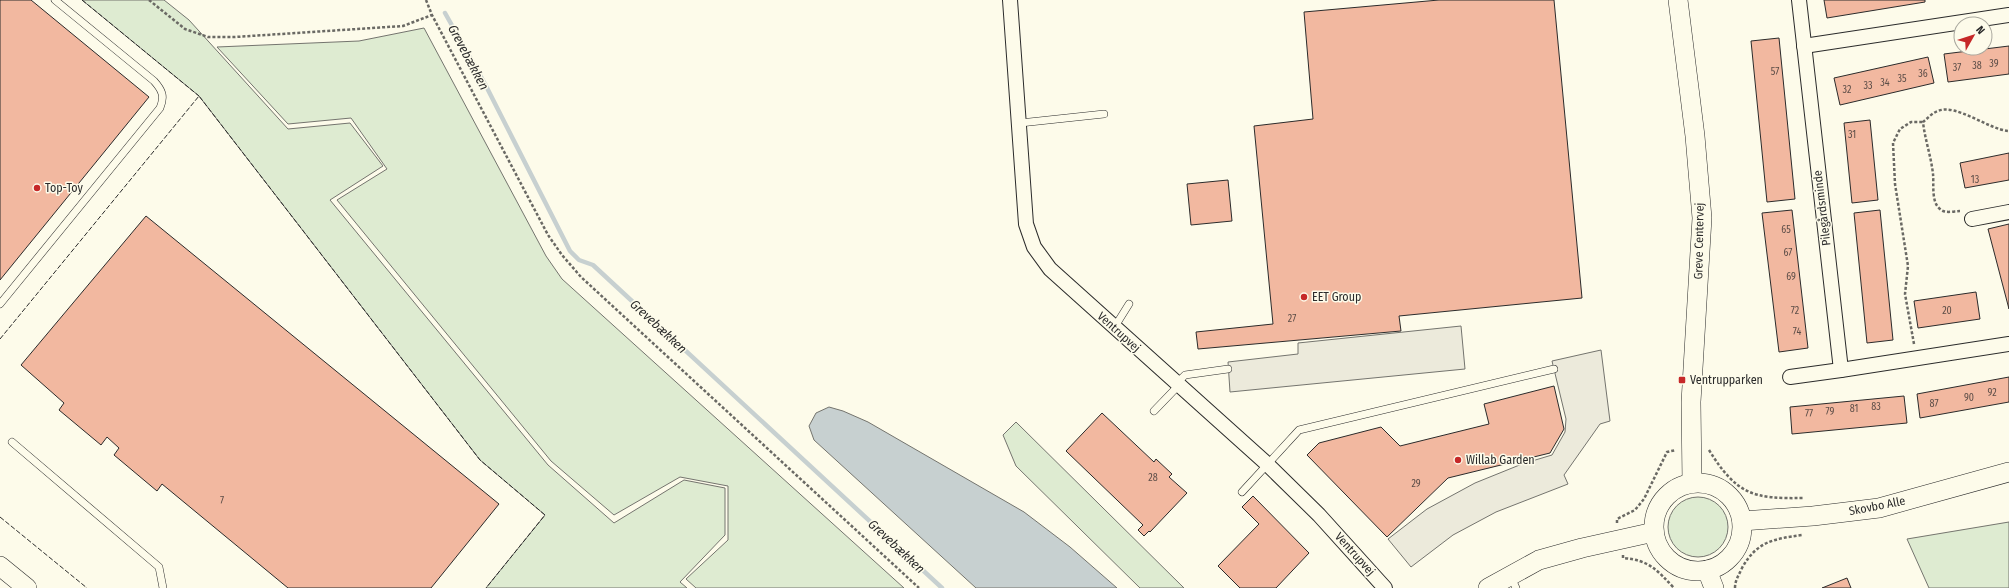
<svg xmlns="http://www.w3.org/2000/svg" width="2009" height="588" font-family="'Fira Sans Condensed',sans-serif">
  <rect width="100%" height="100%" fill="#fdfbea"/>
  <g fill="#deebd1" stroke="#74746e">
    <path d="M82,0h82l25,20 99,109 62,-6 33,43 -53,34 218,265 66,58 70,-43 41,8v47l-45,47 7,6h-201l59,-73 -65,-55 -281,-364z"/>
    <path d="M424,28l122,228 16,23 342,309h-208l-10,-9 42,-39v-54l-48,-9 -66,38 -63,-54 -214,-261 50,-31 -36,-51 -63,6 -71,-77 142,-6z"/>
    <path d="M1016,422l168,166h-44l-124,-122 -13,-31z"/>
    <circle cx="1698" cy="527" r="30"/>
    <path d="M2009,522v66h-80l-22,-49z"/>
  </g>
  <g fill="#eceadb" stroke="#74746e">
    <path d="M1461,326l4,43 -235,23 -2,-30 70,-8v-11z"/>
    <path d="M1601,350l9,71 -10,3 -36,51 4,9 -72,28 -43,23 -42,32 -23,-28 39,-30 48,-26 47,-19 30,-9 13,-23 1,-13 -14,-58z"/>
  </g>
  <path fill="#c7d0d0" stroke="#74746e" d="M829,407l14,4 25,11 156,90 46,35 47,41h-141l-162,-148 -5,-14 7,-13z"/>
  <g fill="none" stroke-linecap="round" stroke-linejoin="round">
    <path stroke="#c7d0d0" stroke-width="4.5" d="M445,13l40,71 85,167 9,9 14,5 349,323"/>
  </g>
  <g fill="#f2b8a0" stroke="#2b2b2b">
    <path d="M0,0h31l118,97 -149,183z"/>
    <path d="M1439,0h115l28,298 -183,18 2,15 -203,18 -2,-17 77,-8 -19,-198 59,-7 -9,-107z"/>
    <path d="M1824,0h101v2l-98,16z"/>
    <path d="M1779,38l16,161 -28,3 -16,-161z"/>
    <path d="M2009,46v28l-61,8 -4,-28z"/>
    <path d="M1928,57l6,26 -94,22 -6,-27z"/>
    <path d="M1870,120l8,80 -26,3 -8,-80z"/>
    <path d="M2009,153v27l-44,8 -5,-25z"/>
    <path d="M1228,180l4,41 -41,4 -4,-41z"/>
    <path d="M1792,210l16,138 -29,4 -17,-139z"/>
    <path d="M1880,210l13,130 -26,3 -13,-130z"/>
    <path d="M146,216l353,288 -68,84h-143l-126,-104 -5,7 -43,-36 5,-7 -12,-11 -6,8 -42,-35 5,-7 -43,-38z"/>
    <path d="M2009,224v85l-21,-80z"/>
    <path d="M1976,292l4,27 -62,9 -4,-27z"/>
    <path d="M2009,377v25l-89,16 -3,-24z"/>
    <path d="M1554,386l10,43 -14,24 -102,25 -61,59 -80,-82 12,-12 62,-16 19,19 89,-22 -5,-20z"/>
    <path d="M1904,396l3,27 -115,11 -2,-27z"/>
    <path d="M1102,413l52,49 2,-3 16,15 -3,3 18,16 -37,39 -1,-1 -5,5 -6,-6 5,-5 -77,-74z"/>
    <path d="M1253,496l56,57 -33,35h-36l-22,-22 41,-42 -17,-17z"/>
    <path d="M1847,578l4,10h-29z"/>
  </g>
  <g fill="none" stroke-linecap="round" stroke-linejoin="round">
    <g stroke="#2b2b2b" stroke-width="8">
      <g id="lane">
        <path d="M1020,123l84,-9"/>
        <path d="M0,304l160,-196c5,-12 2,-18 -6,-27l-99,-81"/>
        <path d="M1114,328l15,-24"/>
        <path d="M1177,383l8,-8 43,-6"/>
        <path d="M1154,411l25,-26"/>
        <path d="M12,442l147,125 4,21"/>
        <path d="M1242,492l57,-62 255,-61"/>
        <path d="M1511,577l5,11"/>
      </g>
    </g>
    <g stroke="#2b2b2b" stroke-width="16">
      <g id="street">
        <path d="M1010,0l16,224 8,23 16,22 216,194 53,52 66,73"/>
        <path d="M1799,0l42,370 168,-26"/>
        <path d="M1804,46l205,-31"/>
        <path d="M1972,219l37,-7"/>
        <path d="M1790,377l51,-7"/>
      </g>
    </g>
    <g stroke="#2b2b2b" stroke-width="20">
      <g id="secondary">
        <path d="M1678,0l17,136 7,82 -11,184 1,81"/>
        <circle cx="1698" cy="527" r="44"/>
        <path d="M1742,521l71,-5 66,-8 130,-36"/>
        <path d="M0,566l27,22"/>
        <path d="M1707,570l7,18"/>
        <path d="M1488,588l51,-28 43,-12 72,-16"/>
      </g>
    </g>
    <g stroke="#6a6964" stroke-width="2.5" stroke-dasharray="3 2" stroke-linecap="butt">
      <path d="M149,0l36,29 23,8h27l168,-11 29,-11"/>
      <path d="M426,0l6,15 116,220 14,20 19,22 338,311"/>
      <path d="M1960,211c-6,0 -15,3 -20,-2 -9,-7 -6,-25 -7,-35 -2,-18 -8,-34 -10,-52 5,-4 9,-9 15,-11 18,-8 51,19 71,20"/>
      <path d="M1914,344l-9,-50 3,-28 -13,-82 -2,-41 7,-14 11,-7h12"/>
      <path d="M1709,450c28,45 44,49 95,48"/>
      <path d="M1617,523v-4l18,-9 9,-11 23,-47 9,-2"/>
      <path d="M1623,555v3c26,2 34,12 51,30"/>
      <path d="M1735,588c0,-8 4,-13 7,-20 15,-27 32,-29 60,-33"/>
    </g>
    <use href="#lane" stroke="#fdfbea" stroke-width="7"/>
    <use href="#street" stroke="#fdfbea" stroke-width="14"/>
    <use href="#secondary" stroke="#fdfbea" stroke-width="19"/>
    <g stroke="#2b2b2b" stroke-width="1" stroke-dasharray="5 2" stroke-linecap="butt">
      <path d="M82,0l117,96"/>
      <path d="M0,339l199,-243 281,364 65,55 -59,73"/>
      <path d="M0,517l87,71"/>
    </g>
  </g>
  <g fill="#c62828" stroke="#fdfbea" stroke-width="1.5">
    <circle cx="37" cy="188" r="4"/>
    <circle cx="1304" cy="297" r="4"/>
    <rect x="1678" y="376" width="8" height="8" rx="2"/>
    <circle cx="1458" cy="460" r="4"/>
  </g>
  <g text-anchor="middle" stroke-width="3" stroke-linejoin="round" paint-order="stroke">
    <g font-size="10" fill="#5d4e48">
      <text x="1994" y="67">39</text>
      <text x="1977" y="69">38</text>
      <text x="1957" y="71">37</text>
      <text x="1775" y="75">57</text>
      <text x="1923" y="77">36</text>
      <text x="1902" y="82">35</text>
      <text x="1885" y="86">34</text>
      <text x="1868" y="89">33</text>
      <text x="1847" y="93">32</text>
      <text x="1852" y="138">31</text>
      <text x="1975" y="183">13</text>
      <text x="1786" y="233">65</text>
      <text x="1788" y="256">67</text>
      <text x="1791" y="280">69</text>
      <text x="1795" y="314">72</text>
      <text x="1947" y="314">20</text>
      <text x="1292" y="322">27</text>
      <text x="1797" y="335">74</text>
      <text x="1992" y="396">92</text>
      <text x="1969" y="401">90</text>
      <text x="1934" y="407">87</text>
      <text x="1876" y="410">83</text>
      <text x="1854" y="412">81</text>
      <text x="1830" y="415">79</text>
      <text x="1809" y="417">77</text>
      <text x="1153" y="481">28</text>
      <text x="1416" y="487">29</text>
      <text x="222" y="504">7</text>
    </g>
    <g font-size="12" fill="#2b2b2b" stroke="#fdfbea" text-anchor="start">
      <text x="45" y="192">Top-Toy</text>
      <text x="1312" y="301">EET Group</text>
      <text x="1690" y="384">Ventrupparken</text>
      <text x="1466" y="464">Willab Garden</text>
    </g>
    <g font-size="12" fill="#2b2b2b" stroke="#fdfbea">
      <text transform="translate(1822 208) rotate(-97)" y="4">Pilegårdsminde</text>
      <text transform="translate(1699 241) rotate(-89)" y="4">Greve Centervej</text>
      <text transform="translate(1119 332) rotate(42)" y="4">Ventrupvej</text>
      <text transform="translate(1877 506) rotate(-11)" y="4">Skovbo Alle</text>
      <text transform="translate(1355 554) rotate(48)" y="4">Ventrupvej</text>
    </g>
    <g font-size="13" font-style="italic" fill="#2b2b2b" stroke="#fdfbea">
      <text transform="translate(469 57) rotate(62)" y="5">Grevebækken</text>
      <text transform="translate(659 326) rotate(43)" y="5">Grevebækken</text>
      <text transform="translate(897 546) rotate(43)" y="5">Grevebækken</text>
    </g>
  </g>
  <g transform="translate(1973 36) rotate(51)"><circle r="19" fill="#fdfbea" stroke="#a9a89e"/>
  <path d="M0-3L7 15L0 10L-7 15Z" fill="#c62828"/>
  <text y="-6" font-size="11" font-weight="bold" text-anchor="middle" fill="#2b2b2b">N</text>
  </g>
</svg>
